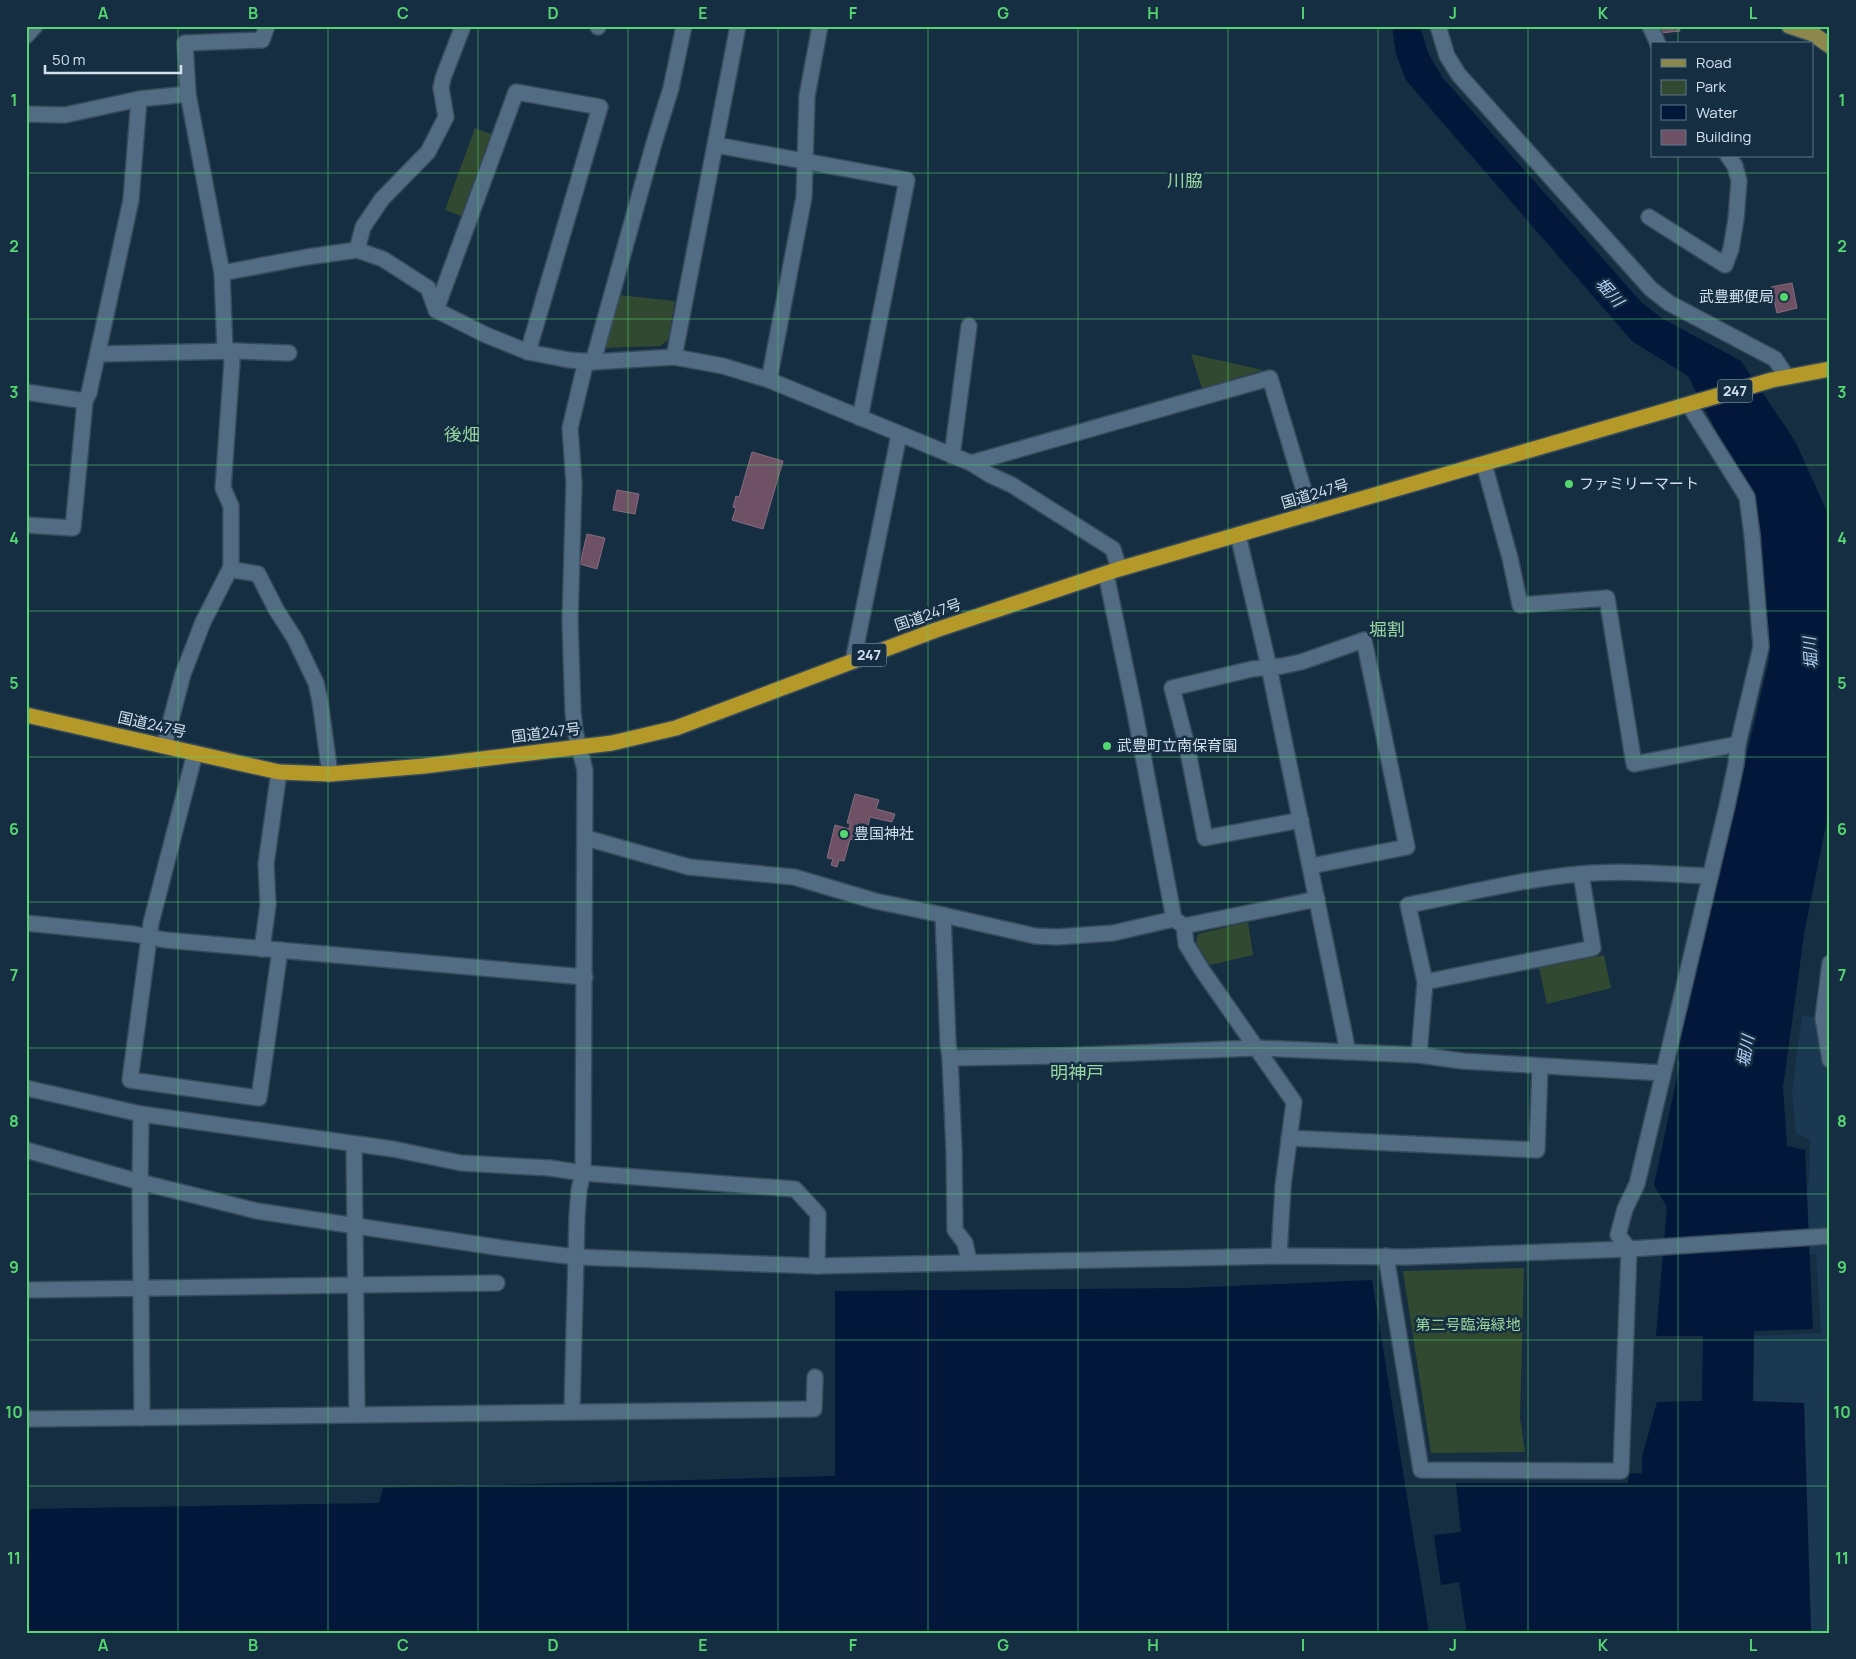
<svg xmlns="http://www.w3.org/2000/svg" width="1856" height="1659" font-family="Manrope,'Noto Sans JP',sans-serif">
  <rect width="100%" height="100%" fill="#152e42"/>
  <path fill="#1a3851" d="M1802,1015l28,6v612h-19l-7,-230 -51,-1 1,-66 67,-3 -5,-79 -15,1 -2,-48 10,-25 1,-43 -14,-5 -4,-41z"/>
  <g fill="#314930">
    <path d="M475,128l16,6 -30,82 -16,-6z"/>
    <path d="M619,295l56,6 -7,39 -8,6 -56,2z"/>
    <path d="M1191,354l72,16 -61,18z"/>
    <path d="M1248,922l5,33 -43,10 -14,-22 2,-9z"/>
    <path d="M1604,955l7,33 -64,16 -8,-36z"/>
    <path d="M1524,1268l-4,150 5,34 -94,1 -28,-182z"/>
  </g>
  <g fill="#02173a">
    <path d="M1392,26h28l8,27 14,24 200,226 21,16 78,42 54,80 35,77v287l-26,129 -21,153 4,59 18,4 8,179 -59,2 -1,70 51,2 7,230h-344l-8,-51 -18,3 -7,-50 27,-3 -5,-49h172l1,-9 13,-1v-16l15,-55 45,-1 1,-65h-47l11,-129 -13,-22 26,-122 -4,-7 93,-396 1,-19 -16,-136 -66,-129 -56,-35 -189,-218 -37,-43 -10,-26z"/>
    <path d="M1372,1280l57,353h-1403v-124l353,-6 4,-15 452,-12v-185l351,-3z"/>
  </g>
  <g fill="#6e5164" stroke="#896b7e">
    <path d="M1660,26h19l1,5 -19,2z"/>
    <path d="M1792,283l5,25 -20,5 -6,-26z"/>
    <path d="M752,452l31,9 -20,68 -31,-9 4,-12 -3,-1 3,-11 3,1z"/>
    <path d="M617,490l22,4 -4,20 -22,-4z"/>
    <path d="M587,534l18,4 -8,31 -17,-5z"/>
    <path d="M855,794l24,6 -3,9 19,5 -3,8 -22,-5 -2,9 -11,-2 -4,16 -3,-1 -6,22 -5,-1 -2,7 -6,-2 2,-6 -6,-1 8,-33 14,4 1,-6h-3z"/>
  </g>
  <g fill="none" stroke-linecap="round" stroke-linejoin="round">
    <g stroke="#374b5b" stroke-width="18">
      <g id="street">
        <path d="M1438,26l9,30 12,19 192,214 18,14 106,56 12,18"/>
        <path d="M1650,26l8,18"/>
        <path d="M598,27v-1"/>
        <path d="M26,114l39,1 74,-16 49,-5"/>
        <path d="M716,145l191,35 -47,238"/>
        <path d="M1649,217l76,48 6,-16 5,-30 3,-38 -4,-15 -7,-10"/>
        <path d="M357,250l6,-23 19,-28 46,-47 18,-35 -5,-29 2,-10 20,-52"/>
        <path d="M222,273l85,-16 50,-7 26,9 45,29 8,22 50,25 42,17 41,8 24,2 81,-5 49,9 46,14 202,83 19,12 22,10 101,64 6,20"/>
        <path d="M436,310l80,-218 84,15 -72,245"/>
        <path d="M225,352l-3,-79 -34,-179 -3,-51 77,-3 5,-14"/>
        <path d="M98,354l138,-3 53,2"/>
        <path d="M674,357l64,-331"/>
        <path d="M593,362l61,-219 17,-55 13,-62"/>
        <path d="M769,380l35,-183 3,-101 13,-70"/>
        <path d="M26,392l59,9"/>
        <path d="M952,456l17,-130"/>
        <path d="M971,463l299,-85 41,136"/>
        <path d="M1484,464l26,94 10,47 87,-7 27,166 104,-20"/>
        <path d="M26,525l47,3 12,-127 4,-8 42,-193 8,-101"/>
        <path d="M1238,535l31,132 79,385"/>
        <path d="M231,567l3,3 24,4 19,37 18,28 21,44 4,18 10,73"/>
        <path d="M1106,574l28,134 40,211 10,7 2,18 16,26 92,132 -11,84 -4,70"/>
        <path d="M853,661l46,-226"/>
        <path d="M164,746l19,-72 20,-52 28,-55v-61l-8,-18 9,-126 -1,-11"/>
        <path d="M195,753l-44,170 -21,157 129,18 21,-148"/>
        <path d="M1301,820l-96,18 -19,-96 -14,-54 80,-19 30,-3 19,-4 63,-22 43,207 -96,19"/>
        <path d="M586,838l103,29 105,10 81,24 68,14 92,21 22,1 56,-4 61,-14"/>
        <path d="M943,915l5,128 2,15 4,92 1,80 10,13 4,18"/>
        <path d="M26,923l108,11 31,6 420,37"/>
        <path d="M1184,926l133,-27"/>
        <path d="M262,949l6,-44 -2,-41 13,-92"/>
        <path d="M1425,982l168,-34 -12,-74"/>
        <path d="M1419,1055l6,-73 -17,-77c57,-11 114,-26 172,-31 43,-4 86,0 129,2"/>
        <path d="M950,1058l108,-2 198,-8 163,7 43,6 201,12"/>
        <path d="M26,1088l115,26 252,35 68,14 89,5 33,5 212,16 23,25 -1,52"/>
        <path d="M141,1114l-1,68 2,236"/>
        <path d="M1289,1138l248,12 3,-83"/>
        <path d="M354,1144l3,271"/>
        <path d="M1386,1256l35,214 200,1 8,-222 -11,-14 7,-26 12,-25 90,-378 9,-42 2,-20 23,-97 -9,-112 -5,-38 -58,-92"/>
        <path d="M26,1290l471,-7"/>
        <path d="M572,1411l5,-195 2,-26 4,-17 2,-403 -10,-39 -2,-19 -3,-91 4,-138 -4,-55 16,-67"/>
        <path d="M26,1419c263,-2 526,-8 788,-10l1,-32"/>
      </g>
    </g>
    <g stroke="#374b5b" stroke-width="18">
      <g id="secondary">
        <path d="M26,36l9,-10"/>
        <path d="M1830,963l-7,55 7,42"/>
        <path d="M26,1150l114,32 117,29 245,37 74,9 241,9 462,-10 128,1 222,-8 201,-13"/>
      </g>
    </g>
    <g stroke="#374b5b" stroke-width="18">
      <path id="primary" d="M1789,26l24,8 17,12"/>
    </g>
    <g stroke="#374b5b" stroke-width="18">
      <path id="highway" d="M26,715l253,57 51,2 94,-8 188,-23 64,-15 260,-98 183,-61 653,-189 58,-11"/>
    </g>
    <use href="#street" stroke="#516c83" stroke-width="15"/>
    <use href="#secondary" stroke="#516c83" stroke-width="15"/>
    <use href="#primary" stroke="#8c874c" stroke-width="15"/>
    <use href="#highway" stroke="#b49928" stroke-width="15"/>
  </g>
  <path fill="none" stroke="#55d671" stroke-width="1" stroke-opacity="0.55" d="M178,26v1607M328,26v1607M478,26v1607M628,26v1607M778,26v1607M928,26v1607M1078,26v1607M1228,26v1607M1378,26v1607M1528,26v1607M1678,26v18M1678,156v1477M26,173h1804M26,319h1804M26,465h1804M26,611h1804M26,757h1804M26,902h1804M26,1048h1804M26,1194h1804M26,1340h1804M26,1486h1804"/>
  <g fill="#55d671" stroke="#152e42" stroke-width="2">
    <circle cx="1784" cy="297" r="5"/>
    <circle cx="1569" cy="484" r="5"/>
    <circle cx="1107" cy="746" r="5"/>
    <circle cx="844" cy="834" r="5"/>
  </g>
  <g text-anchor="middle" stroke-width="5" stroke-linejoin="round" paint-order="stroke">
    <g fill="#152e42" stroke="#9aabba" stroke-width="1">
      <rect x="1717.5" y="379.5" width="35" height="23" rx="4"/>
      <rect x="851.5" y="643.5" width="35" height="23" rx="4"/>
    </g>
    <g font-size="14" font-weight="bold" fill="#d3e1ee">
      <text x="1735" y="396">247</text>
      <text x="869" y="660">247</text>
    </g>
    <g font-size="15" fill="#d3e1ee" stroke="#152e42" text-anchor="start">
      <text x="1774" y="302" text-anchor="end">武豊郵便局</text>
      <text x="1579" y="489">ファミリーマート</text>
      <text x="1117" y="751">武豊町立南保育園</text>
      <text x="854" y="839">豊国神社</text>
    </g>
    <g font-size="15" fill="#d3e1ee" stroke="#152e42">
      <text transform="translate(1315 494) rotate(-16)" y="5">国道247号</text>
      <text transform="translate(928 615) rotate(-19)" y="5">国道247号</text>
      <text transform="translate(152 725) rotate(13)" y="5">国道247号</text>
      <text transform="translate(546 733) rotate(-7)" y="5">国道247号</text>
    </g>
    <g font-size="15" fill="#9cd799" stroke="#152e42">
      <text x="1468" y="1330">第二号臨海緑地</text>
    </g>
    <g font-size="16" font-style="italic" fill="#b7d1fa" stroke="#152e42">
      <text transform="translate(1610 292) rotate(48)" y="6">堀川</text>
      <text transform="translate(1810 653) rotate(-94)" y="6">堀川</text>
      <text transform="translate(1745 1051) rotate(-80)" y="6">堀川</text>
    </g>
    <g font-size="18" fill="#98d7a0" stroke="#152e42">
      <text x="1185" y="187">川脇</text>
      <text x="462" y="441">後畑</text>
      <text x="1387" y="636">堀割</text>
      <text x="1077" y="1079">明神戸</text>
    </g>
  </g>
  <rect width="1856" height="1659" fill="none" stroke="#152e42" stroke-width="55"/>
  <rect x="1651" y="42" width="162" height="115" fill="#152e42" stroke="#617687"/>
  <rect x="1661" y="59" width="25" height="8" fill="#8c874c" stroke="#617687"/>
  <text x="1696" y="68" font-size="15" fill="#d3e1ee">Road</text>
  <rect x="1661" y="80" width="25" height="15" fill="#314930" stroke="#617687"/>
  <text x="1696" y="92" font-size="15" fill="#d3e1ee">Park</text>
  <rect x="1661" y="105" width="25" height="15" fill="#02173a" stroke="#617687"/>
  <text x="1696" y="118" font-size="15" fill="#d3e1ee">Water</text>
  <rect x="1661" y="130" width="25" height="15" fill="#6e5164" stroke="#617687"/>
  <text x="1696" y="142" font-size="15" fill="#d3e1ee">Building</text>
  <path d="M45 65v8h136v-8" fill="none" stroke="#d3e1ee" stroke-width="2.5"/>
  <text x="52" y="65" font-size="15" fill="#d3e1ee" stroke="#152e42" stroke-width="4" paint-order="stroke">50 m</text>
  <rect x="28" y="28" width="1800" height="1604" fill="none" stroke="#55d671" stroke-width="2"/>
  <g font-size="16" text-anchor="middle" font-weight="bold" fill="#55d671">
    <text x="103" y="19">A</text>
    <text x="253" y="19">B</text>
    <text x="403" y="19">C</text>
    <text x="553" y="19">D</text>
    <text x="703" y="19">E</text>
    <text x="853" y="19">F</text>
    <text x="1003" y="19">G</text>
    <text x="1153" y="19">H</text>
    <text x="1303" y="19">I</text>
    <text x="1453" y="19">J</text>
    <text x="1603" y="19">K</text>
    <text x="1753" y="19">L</text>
    <text x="14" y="106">1</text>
    <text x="1842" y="106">1</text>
    <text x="14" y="252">2</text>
    <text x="1842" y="252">2</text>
    <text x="14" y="398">3</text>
    <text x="1842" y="398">3</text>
    <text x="14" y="544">4</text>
    <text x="1842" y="544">4</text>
    <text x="14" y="689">5</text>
    <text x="1842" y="689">5</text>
    <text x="14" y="835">6</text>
    <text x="1842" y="835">6</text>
    <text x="14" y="981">7</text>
    <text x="1842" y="981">7</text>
    <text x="14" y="1127">8</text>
    <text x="1842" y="1127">8</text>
    <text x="14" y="1273">9</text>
    <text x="1842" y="1273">9</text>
    <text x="14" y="1418">10</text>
    <text x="1842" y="1418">10</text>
    <text x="14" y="1564">11</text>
    <text x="1842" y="1564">11</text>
    <text x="103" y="1651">A</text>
    <text x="253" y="1651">B</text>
    <text x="403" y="1651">C</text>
    <text x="553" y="1651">D</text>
    <text x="703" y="1651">E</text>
    <text x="853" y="1651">F</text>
    <text x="1003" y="1651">G</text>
    <text x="1153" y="1651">H</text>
    <text x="1303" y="1651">I</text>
    <text x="1453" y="1651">J</text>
    <text x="1603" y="1651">K</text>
    <text x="1753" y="1651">L</text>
  </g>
</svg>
